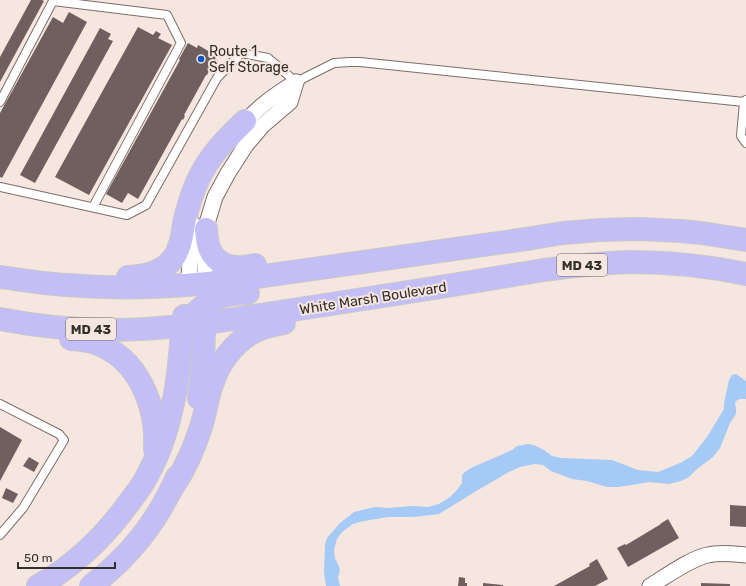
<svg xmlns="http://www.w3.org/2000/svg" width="746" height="586" font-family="Rubik,sans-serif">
  <rect width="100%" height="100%" fill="#f6e6e0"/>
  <path fill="#a6caf6" d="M736,374l10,7v18c-4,0 -9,-1 -11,4l1,6v5l-6,9 -10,25 -7,9 -16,12 -8,8 -8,4 -12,3 -20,-2 -11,2 -20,3h-11l-20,-6 -15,-2 -21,-8 -8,-6 -8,-1 -15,3 -11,5 -31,18 -39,24 -8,1 -18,2h-25l-24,4 -11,3 -11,8 -5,7 -3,11 1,8 4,9 1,3 -2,8 2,8h-14l-2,-14 1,-27 2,-7 13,-15 14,-11 8,-2 13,-3 13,1 25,-2 15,1 11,-3 11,-7 6,-6 6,-8v-8l3,-3 6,-4 41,-18 5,-4 11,-2 6,1 10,5 8,6 9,2 51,2 26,10 20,2 5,-2 17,-7 12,-7 15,-19 17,-28v-6l5,-23 3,-5z"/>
  <g fill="#6f605f">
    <path d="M31,0h11l2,1 -44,81v-25z"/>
    <path d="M69,12l18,10 -85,156 -2,-1v-64l53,-96 10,6z"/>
    <path d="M138,27l15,8 3,-4 5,3 -3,4 14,7 -83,150 -34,-18z"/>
    <path d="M100,28l11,6 -3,5 5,2 -78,142 -15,-8z"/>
    <path d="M188,43l9,5 1,-3 19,11 -2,3 3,2 -7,11 -2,-1 -2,4h-1l-22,40 1,1 -2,4 -1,-1 -44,80 -10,-6 -6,10 -16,-9 74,-134 -1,-1z"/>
    <path d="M0,427l22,13 -22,41z"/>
    <path d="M29,457l10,6 -5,9 -11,-6z"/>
    <path d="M6,488l12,6 -5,9 -11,-5z"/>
    <path d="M730,505l16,1v21l-16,-1z"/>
    <path d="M668,519l11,19 -51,29 -11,-19 8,-4 1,1 35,-21h-1z"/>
    <path d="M597,559l11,20 -13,7h-41l36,-20 -1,-2z"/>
    <path d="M459,577l6,1v5h2v3h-9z"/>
    <path d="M483,583l20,2v1h-20z"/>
    <path d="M701,583l29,1v2h-29z"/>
  </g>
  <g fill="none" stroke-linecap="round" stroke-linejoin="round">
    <g stroke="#7c6e68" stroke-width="10">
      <g id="service">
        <path d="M0,102l53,-101 114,14 14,28 -88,164"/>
        <path d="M744,102l-3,34 5,7"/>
        <path d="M0,187l127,28 19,-10 71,-127 24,-25 27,5 28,24 38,-19 16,-1h10l384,40 2,-2"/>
        <path d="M0,404l59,30 5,6 -41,68 -23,27"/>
      </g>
    </g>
    <g stroke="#7c6e68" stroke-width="17">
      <g id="minor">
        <path d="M240,128c16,-20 35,-33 56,-46"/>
        <path d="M205,284v-40l1,-15 2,-9 7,-23 13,-24 18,-28 17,-20 27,-23 6,-20"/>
        <path d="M188,285l3,-31 1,-18 1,-12"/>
        <path d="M650,586c15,-9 41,-28 58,-31 12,-3 26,-1 38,0"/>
      </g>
    </g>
    <g stroke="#cac9c8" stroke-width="24">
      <g id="trunk">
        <path d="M206,229c1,15 3,28 18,35 4,2 8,3 12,3 7,1 13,-1 19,-2"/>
        <path d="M0,277c22,3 45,7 67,8 58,5 117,2 175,-6l284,-40 37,-6 37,-3 39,-1 41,2 21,2 45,7"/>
        <path d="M128,277c21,-1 44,-7 51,-30 4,-10 4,-22 7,-32 3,-12 7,-24 12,-35 11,-24 29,-42 47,-59"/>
        <path d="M0,319c36,7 74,11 111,11 67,0 134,-13 201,-23 77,-12 155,-24 232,-37 29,-4 57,-7 86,-8 39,0 78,4 116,12"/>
        <path d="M183,330c8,-14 21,-28 37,-33 9,-3 19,-3 28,-4"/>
        <path d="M71,339c8,1 16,1 24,4 44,15 62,63 60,106"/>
        <path d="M199,398l4,-37 2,-53"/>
        <path d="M171,490c13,-19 23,-41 30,-63 5,-15 6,-30 12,-45 6,-19 21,-39 39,-49 10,-6 21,-8 32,-10"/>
        <path d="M38,586c38,-21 68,-51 93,-86 5,-7 11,-14 15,-22 13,-23 22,-49 27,-75 7,-28 7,-58 11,-87"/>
        <path d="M91,586c39,-30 66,-64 86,-109"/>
      </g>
    </g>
    <use href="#service" stroke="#fff" stroke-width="8"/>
    <use href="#minor" stroke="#fff" stroke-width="15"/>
    <use href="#trunk" stroke="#c4bef7" stroke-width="22"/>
  </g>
  <circle fill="#0257c0" stroke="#f6e6e0" stroke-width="1.5" cx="201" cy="59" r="4"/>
  <g text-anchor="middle" stroke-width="4" stroke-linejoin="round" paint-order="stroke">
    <g fill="#f6e6e0" stroke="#6f6662" stroke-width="1">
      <rect x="557" y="254" width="50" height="22" rx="3"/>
      <rect x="66" y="318" width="50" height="22" rx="3"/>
    </g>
    <g font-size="13" font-weight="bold" fill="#352f2c">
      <text x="582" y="270">MD 43</text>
      <text x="91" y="334">MD 43</text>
    </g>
    <g font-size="14" fill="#352f2c" stroke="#f6e6e0" text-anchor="start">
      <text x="209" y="56">Route 1<tspan x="209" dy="16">Self Storage</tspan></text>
    </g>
    <g font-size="14" fill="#352f2c" stroke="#f6e6e0">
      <text transform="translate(373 298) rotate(-9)" y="5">White Marsh Boulevard</text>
    </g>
  </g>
  <path d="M18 562v6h97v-6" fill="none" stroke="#352f2c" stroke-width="2"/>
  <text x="24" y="562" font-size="12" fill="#352f2c" stroke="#f6e6e0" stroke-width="3" paint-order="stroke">50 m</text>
</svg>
